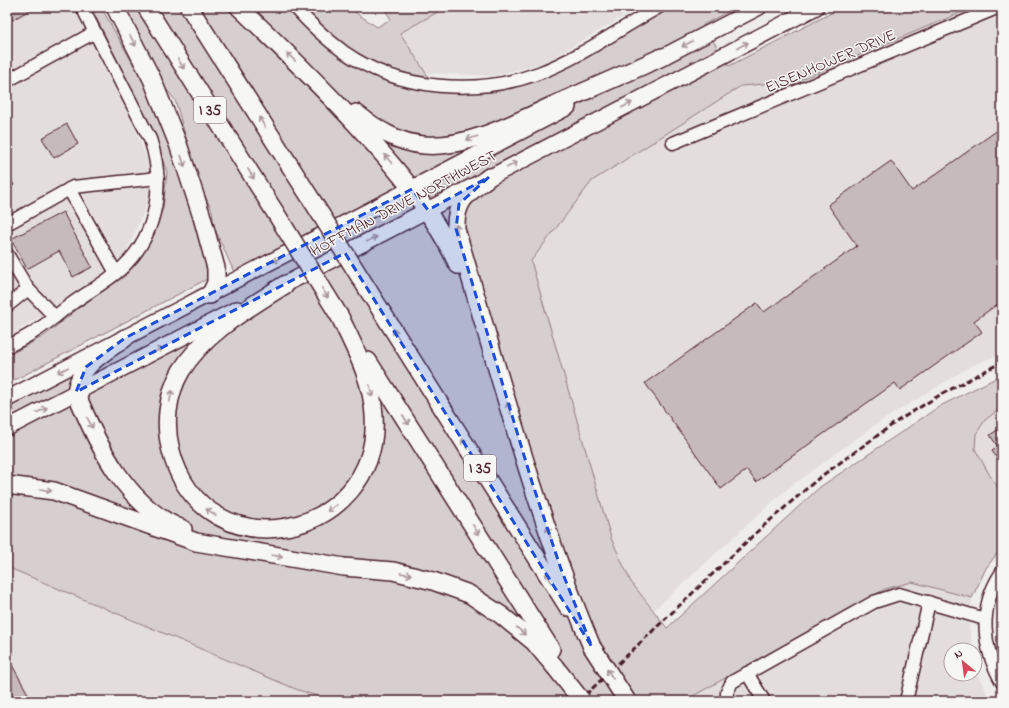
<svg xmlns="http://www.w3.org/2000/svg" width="1009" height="708" font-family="'Indie Flower',sans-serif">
  <rect width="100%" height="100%" fill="#efedea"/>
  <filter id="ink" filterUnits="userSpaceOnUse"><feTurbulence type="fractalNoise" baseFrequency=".025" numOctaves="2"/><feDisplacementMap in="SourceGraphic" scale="8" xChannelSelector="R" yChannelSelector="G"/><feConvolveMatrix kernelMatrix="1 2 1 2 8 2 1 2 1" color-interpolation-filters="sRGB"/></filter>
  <g filter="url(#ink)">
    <g fill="#e3dedc">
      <path d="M7,7h67l60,118 15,40 2,31 -27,61 -41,31 -76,50z"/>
      <path d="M447,7h193l-96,56 -51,13 -67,-3 -26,-40z"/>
      <path d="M974,7h28v346l-34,15 -93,57 -93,68 -128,117 -23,-28 -20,-44 -80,-277 61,-80 150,-95 55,-5z"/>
      <path d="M1002,407v85l-9,-11 -18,-32 1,-15 9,-14z"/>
      <path d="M7,567l291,123 35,11h-326z"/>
      <path d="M912,582l60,16 -3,29 4,23h-22v24h24v-15l3,16 13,26h-307l200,-112z"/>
      <path d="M1002,599v60l-5,-19 3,-37z"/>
    </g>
    <g fill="#d7cfce" stroke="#90777c">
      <path d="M91,7h10l63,112 30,67 28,71 -13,21 -202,106v-28l37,-20 36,-29 45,-31 13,-15 25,-52 4,-37 -17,-45z"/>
      <path d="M106,7h241l30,20 14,-8 -8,-12h64l-47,26 38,59h57l179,-85h62l-33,18 26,41 114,-59h131l-177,74 -56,5 -149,95 -61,80 80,277 20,44 36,46 153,-141 120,-81 62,-31v32l-17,13 -9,14 -1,15 18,32 9,11v55l-16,21 -14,30 -60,-16 -27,7 -201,112h-351l-35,-11 -291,-123v-175l143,-73 47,-29 37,-18 -20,-45 -2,-16 -13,-29 -24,-82 -50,-62z"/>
    </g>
    <g fill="#c6babb" stroke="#4a1f2b">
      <path d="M7,7h28l-28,16z"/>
      <path d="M67,124l11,20 -24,14 -12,-20z"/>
      <path d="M1002,127v174l-28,20 8,11 -82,58 -5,-7 -139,99 -9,-12 -26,19 -76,-106 112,-80 7,9 93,-66 -29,-41 63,-44 21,30z"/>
      <path d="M7,173l7,12 -7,3z"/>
      <path d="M63,212l29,55 -19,10 -14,-26 -32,18 -16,-30z"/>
      <path d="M1002,427v39l-10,-15 6,-4 -8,-12z"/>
      <path d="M7,656l25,45h-25z"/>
    </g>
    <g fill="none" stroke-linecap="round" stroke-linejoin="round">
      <g stroke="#4a1f2b" stroke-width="15">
        <g id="minor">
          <path d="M295,7c14,16 31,32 49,45 55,39 133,44 195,21 42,-16 80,-44 120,-66"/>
          <path d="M7,81l88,-49"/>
          <path d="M673,143l326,-136"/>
          <path d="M69,189l47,84"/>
          <path d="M7,224l66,-37 85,-9"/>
          <path d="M7,254l21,35 27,28"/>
          <path d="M7,306l21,-17"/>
          <path d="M7,347c9,-5 18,-9 27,-15 15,-9 28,-22 43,-32 16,-11 34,-21 47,-34 34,-33 41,-84 26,-127l-68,-132"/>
          <path d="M1002,572c-24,35 -20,75 0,110"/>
          <path d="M747,673l17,28"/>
          <path d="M727,701v-9l5,-10 142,-80 25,-8 86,25"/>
          <path d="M906,701l23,-99"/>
        </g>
      </g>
      <g stroke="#4a1f2b" stroke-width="18">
        <g id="major">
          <path d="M651,63l108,-56"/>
          <path d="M276,289l540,-282"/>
          <path d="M7,399l561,-292"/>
          <path d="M7,428l230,-119"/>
        </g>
      </g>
      <g stroke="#4a1f2b" stroke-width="20">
        <g id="highway">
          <path d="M115,7l37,72 26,65 24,73 14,51v15l-6,12"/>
          <path d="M146,7l129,205"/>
          <path d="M189,7l124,195"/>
          <path d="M239,7c40,38 79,76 116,116 42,46 76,85 103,142"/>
          <path d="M356,113c20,16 42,30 68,32 43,4 94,-24 132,-41 36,-16 71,-31 106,-47"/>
          <path d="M489,177c-21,16 -34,23 -33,52 42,140 79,283 136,418"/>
          <path d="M286,284c-37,24 -81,48 -105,87 -14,24 -17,54 -10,80 33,126 211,88 203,-36 -2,-36 -19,-66 -34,-98"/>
          <path d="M368,290l200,317"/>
          <path d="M125,338c-21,15 -46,27 -49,54 20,51 52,117 107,137"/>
          <path d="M368,361l183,288"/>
          <path d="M7,485l47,6 142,51 148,25 49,4 40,10 36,13 32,21 33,27 21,25"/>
        </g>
      </g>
      <use href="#minor" stroke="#f6f6f2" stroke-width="12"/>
      <use href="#major" stroke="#f6f6f2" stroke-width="15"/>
      <use href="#highway" stroke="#f6f6f2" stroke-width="17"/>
      <path stroke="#4a1f2b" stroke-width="3" stroke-dasharray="6 3" stroke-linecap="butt" d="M579,701l181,-172 60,-52 79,-57 41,-25 62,-33"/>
      <g stroke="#4a1f2b" stroke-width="20" stroke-linecap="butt">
        <g id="highway-bridge">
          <path d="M313,202l55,88"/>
          <path d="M275,212l65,105"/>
          <path d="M592,647l35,54"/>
          <path d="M555,667l27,34"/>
        </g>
      </g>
      <use href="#highway-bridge" stroke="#f6f6f2" stroke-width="17"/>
    </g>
    <defs><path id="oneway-shaft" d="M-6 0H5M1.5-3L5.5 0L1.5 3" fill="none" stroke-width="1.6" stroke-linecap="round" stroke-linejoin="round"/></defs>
    <g stroke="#a99598">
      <use href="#oneway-shaft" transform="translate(133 41) rotate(62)"/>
      <use href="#oneway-shaft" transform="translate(687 44) rotate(153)"/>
      <use href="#oneway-shaft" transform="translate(743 45) rotate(-27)"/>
      <use href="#oneway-shaft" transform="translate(291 57) rotate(-136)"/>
      <use href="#oneway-shaft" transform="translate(181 64) rotate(58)"/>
      <use href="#oneway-shaft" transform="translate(627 105) rotate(-27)"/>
      <use href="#oneway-shaft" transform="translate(262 122) rotate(-122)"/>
      <use href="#oneway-shaft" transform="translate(472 138) rotate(162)"/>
      <use href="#oneway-shaft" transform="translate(388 159) rotate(-131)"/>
      <use href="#oneway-shaft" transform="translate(183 161) rotate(72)"/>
      <use href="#oneway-shaft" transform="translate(512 165) rotate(-27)"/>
      <use href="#oneway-shaft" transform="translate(251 174) rotate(58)"/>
      <use href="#oneway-shaft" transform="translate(457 230) rotate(-101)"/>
      <use href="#oneway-shaft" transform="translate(372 239) rotate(-28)"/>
      <use href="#oneway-shaft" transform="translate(278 259) rotate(152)"/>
      <use href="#oneway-shaft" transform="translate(325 293) rotate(58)"/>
      <use href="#oneway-shaft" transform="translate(396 334) rotate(-122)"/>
      <use href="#oneway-shaft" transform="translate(157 351) rotate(-27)"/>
      <use href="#oneway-shaft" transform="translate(63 370) rotate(153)"/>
      <use href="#oneway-shaft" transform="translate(371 391) rotate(78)"/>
      <use href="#oneway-shaft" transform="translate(171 396) rotate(-76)"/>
      <use href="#oneway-shaft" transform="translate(509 408) rotate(-107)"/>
      <use href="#oneway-shaft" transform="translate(42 410) rotate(-27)"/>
      <use href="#oneway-shaft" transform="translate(406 420) rotate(57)"/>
      <use href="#oneway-shaft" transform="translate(90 423) rotate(62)"/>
      <use href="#oneway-shaft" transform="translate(465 444) rotate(-122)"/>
      <use href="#oneway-shaft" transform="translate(46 490) rotate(10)"/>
      <use href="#oneway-shaft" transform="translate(332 508) rotate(145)"/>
      <use href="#oneway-shaft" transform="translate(211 512) rotate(-146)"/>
      <use href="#oneway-shaft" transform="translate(476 530) rotate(58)"/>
      <use href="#oneway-shaft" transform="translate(549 532) rotate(-108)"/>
      <use href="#oneway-shaft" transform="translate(277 556) rotate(10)"/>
      <use href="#oneway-shaft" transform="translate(406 574) rotate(10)"/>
      <use href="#oneway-shaft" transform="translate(549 578) rotate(-122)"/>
      <use href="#oneway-shaft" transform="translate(521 631) rotate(41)"/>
      <use href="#oneway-shaft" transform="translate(610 674) rotate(-123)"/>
    </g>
  </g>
  <path fill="#1d4ed8" fill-opacity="0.2" stroke="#1d4ed8" stroke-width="3" stroke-dasharray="8 5" stroke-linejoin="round" d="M489,177l-30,27 -3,25 76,253 29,87 31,78 -247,-394 -269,139 10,-25 39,-29 287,-149 16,21z"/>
  <g text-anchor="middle" stroke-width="3" stroke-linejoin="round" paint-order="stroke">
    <g fill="#f6f6f2" stroke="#7e6067" stroke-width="1">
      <rect x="194" y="97" width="32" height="26" rx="3"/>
      <rect x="464" y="455" width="32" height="26" rx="3"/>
    </g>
    <g font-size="15" font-weight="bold" fill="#4a1f2b">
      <text x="210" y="115">I 35</text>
      <text x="480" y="473">I 35</text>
    </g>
    <g font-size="16" fill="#4a1f2b" stroke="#f6f6f2">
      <text transform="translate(830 60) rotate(-23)" y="6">EISENHOWER DRIVE</text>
      <text transform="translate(403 202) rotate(-28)" y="6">HOFFMAN DRIVE NORTHWEST</text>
    </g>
  </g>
  <rect width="1009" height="708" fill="none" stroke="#f6f6f2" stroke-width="24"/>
  <rect x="12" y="12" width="985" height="684" fill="none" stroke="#4a1f2b" stroke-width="1.5" filter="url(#ink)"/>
  <g transform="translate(963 662) rotate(331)"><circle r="19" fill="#f6f6f2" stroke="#b1a0a2"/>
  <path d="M0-3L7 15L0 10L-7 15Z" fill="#d1495b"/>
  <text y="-6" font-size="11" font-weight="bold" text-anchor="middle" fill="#4a1f2b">N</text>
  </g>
</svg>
